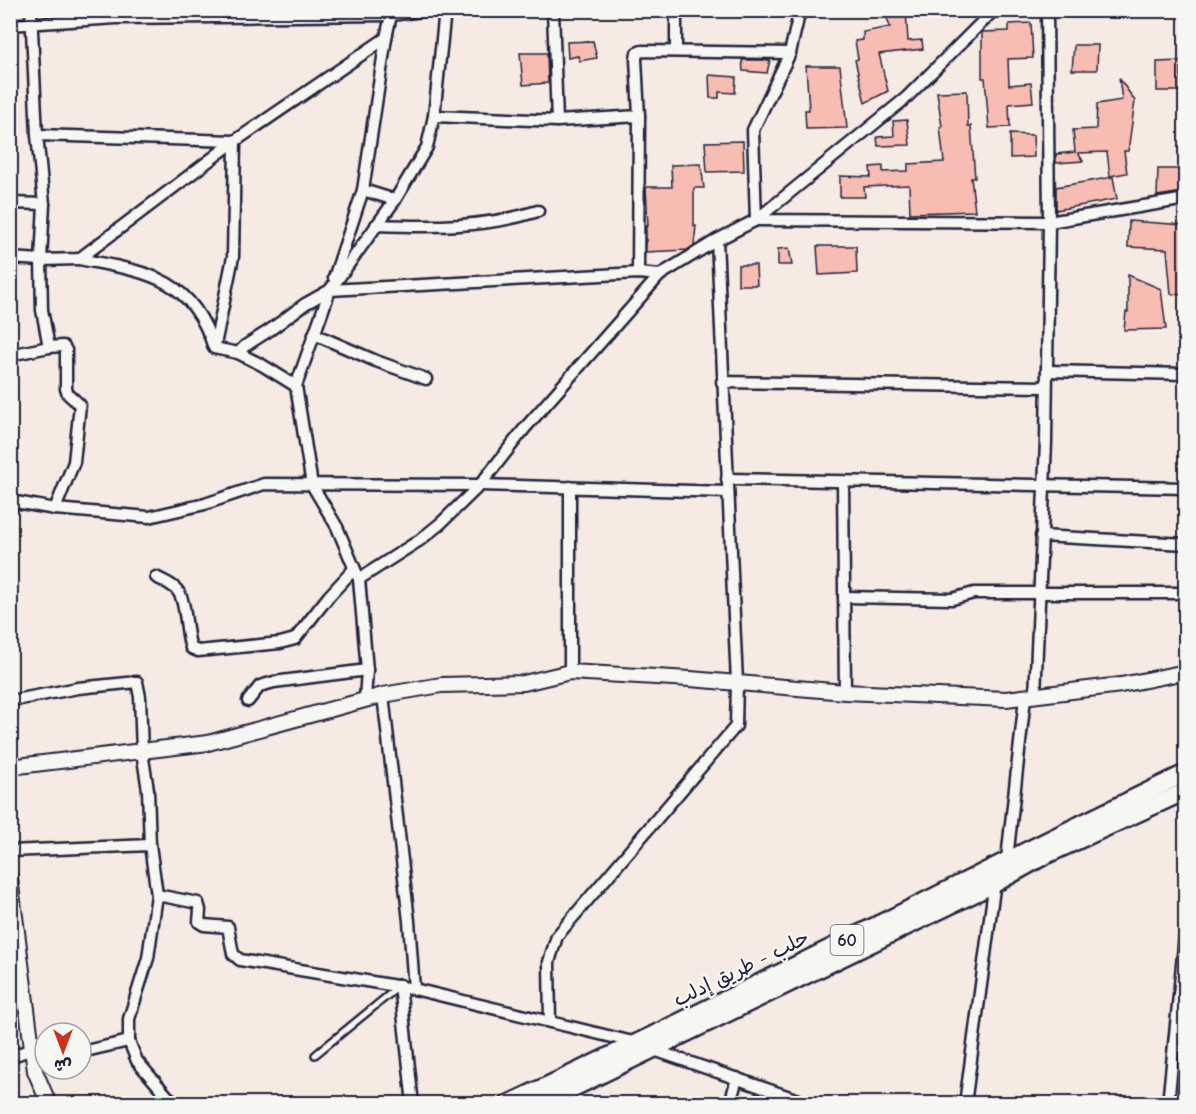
<svg xmlns="http://www.w3.org/2000/svg" width="1196" height="1114" font-family="'Comic Neue','Playpen Sans Arabic',sans-serif">
  <rect width="100%" height="100%" fill="#f6eae5"/>
  <filter id="ink" filterUnits="userSpaceOnUse"><feTurbulence type="fractalNoise" baseFrequency=".0167" numOctaves="2"/><feDisplacementMap in="SourceGraphic" scale="12" xChannelSelector="R" yChannelSelector="G"/><feConvolveMatrix kernelMatrix="1 2 1 2 8 2 1 2 1" color-interpolation-filters="sRGB"/></filter>
  <g filter="url(#ink)">
    <g fill="#f7bcb2" stroke="#22223b" stroke-width="1.5">
      <path d="M889,10h17l2,31 14,-1 1,9 -44,5 9,37 -23,12 -10,-43 3,-1 -3,-18 8,-1v-8l27,-5 -5,-15z"/>
      <path d="M1031,23l2,35 -25,1 1,26 22,-2 2,19 -24,2 1,23 -21,1 -4,-50h-3v-46l27,-1v-7z"/>
      <path d="M593,41l4,17 -18,3 -1,-5 -10,2 -1,-16z"/>
      <path d="M1074,45h24l-1,25h-25z"/>
      <path d="M520,53h27l1,30 -25,2z"/>
      <path d="M742,60h28l-3,13 -24,-2z"/>
      <path d="M1181,61v30h-24v-29z"/>
      <path d="M806,66h34l7,62 -41,1 -1,-19h4z"/>
      <path d="M709,75l27,2 -1,16 -16,-1v6h-9z"/>
      <path d="M1119,78l16,23 -7,50h-4l3,22 -17,3 -3,-24 -29,1 5,8 -27,2v-9l19,-2 -2,-22 23,-1 1,-25 25,-4z"/>
      <path d="M967,91l1,35h3l4,52h-4l4,33 -65,2 -1,-28 -45,2 1,10h-25v-21l31,1 -1,-10 13,-1v6l25,-1v-7l36,-2 -4,-35h2l-5,-35z"/>
      <path d="M907,120l3,25 -32,1 -1,-9 17,-1 -1,-15z"/>
      <path d="M1010,134l23,1 1,22 -24,1z"/>
      <path d="M743,141l1,30 -37,1 -2,-30z"/>
      <path d="M701,164l3,24h-10v38h2l-2,19 -7,5 -41,2v-26h2l-2,-39h26l-1,-22z"/>
      <path d="M1158,169h25v23l-26,4z"/>
      <path d="M1113,177l4,22 -61,11v-23z"/>
      <path d="M1129,221l56,4v70l-14,-1 -4,-45 -39,-2z"/>
      <path d="M817,246h39l1,27 -38,2z"/>
      <path d="M789,248l3,17h-14v-16z"/>
      <path d="M738,265h18l1,20h-19z"/>
      <path d="M1128,275l33,14 5,40 -42,1 2,-18h2z"/>
    </g>
    <g fill="none" stroke-linecap="round" stroke-linejoin="round">
      <g stroke="#22223b" stroke-width="10">
        <path id="service" d="M315,1055l82,-67"/>
      </g>
      <g stroke="#22223b" stroke-width="15">
        <g id="minor">
          <path d="M31,10l6,125 7,69 -3,56 1,50 7,37"/>
          <path d="M553,10l4,111"/>
          <path d="M800,10l-10,43 -37,77 3,90 293,2 137,-23"/>
          <path d="M10,25l106,-7 275,-3 39,-5"/>
          <path d="M676,51v-34l1,-4 4,-3"/>
          <path d="M434,116l123,5 82,-5"/>
          <path d="M37,135l198,6 -2,116 -18,88"/>
          <path d="M363,190l32,10"/>
          <path d="M10,203l34,1"/>
          <path d="M376,225c55,2 109,3 162,-14"/>
          <path d="M10,258l31,2 38,-1 156,-118 151,-103 5,-23"/>
          <path d="M79,259c66,13 112,16 135,89l24,5 7,-7 25,-16 35,-26 25,-14 65,-90 32,-53 7,-31 11,-106"/>
          <path d="M638,273l1,-157 -3,-57 1,-6 5,-2 148,2"/>
          <path d="M334,278l29,-88 23,-152"/>
          <path d="M314,334l62,27 50,18"/>
          <path d="M238,353l24,12 34,21"/>
          <path d="M10,355l39,-8 14,-1 3,4v39l2,5 12,11 -6,57 -19,47"/>
          <path d="M1047,371l139,3"/>
          <path d="M722,382l324,5"/>
          <path d="M727,479l459,9"/>
          <path d="M843,482l2,210"/>
          <path d="M570,487v185"/>
          <path d="M10,501l45,8 94,8 56,-13 59,-20 216,1 247,7"/>
          <path d="M1041,536l145,8"/>
          <path d="M156,577c7,4 16,7 21,13 10,11 8,42 14,58l7,3 82,-8 15,-4 34,-43 25,-27"/>
          <path d="M359,579l61,-39 21,-17 39,-38 45,-57 135,-153"/>
          <path d="M844,597l108,2 22,-6h212"/>
          <path d="M383,695l26,226 5,68 223,54"/>
          <path d="M1035,696l11,-254 3,-220 -2,-212"/>
          <path d="M365,699l2,-29 -8,-91 -22,-52 -25,-42 -16,-99 34,-96 308,-17 22,2 57,-35 39,-20 150,-122 88,-88"/>
          <path d="M10,701l68,-13 59,-6 3,15 2,55 6,38 2,55 7,50 -9,63 -19,61v22l8,20 31,36 10,7"/>
          <path d="M248,701l12,-15 14,-4 93,-12"/>
          <path d="M10,851l140,-6"/>
          <path d="M1007,859l18,-161"/>
          <path d="M157,895l41,8 2,7 -1,12 5,3 24,2 5,27 7,6 174,29"/>
          <path d="M400,985l13,119"/>
          <path d="M550,1022l-1,-60 8,-26 179,-210 1,-43 -20,-443"/>
          <path d="M651,1049l159,55"/>
          <path d="M81,1052l48,-11"/>
          <path d="M10,1057l22,-8"/>
          <path d="M148,1104l20,-7"/>
          <path d="M730,1104l7,-26"/>
          <path d="M965,1104l30,-223"/>
          <path d="M1168,1104l18,-179"/>
        </g>
      </g>
      <g stroke="#22223b" stroke-width="18">
        <g id="tertiary">
          <path d="M10,767l198,-24 175,-48 58,-10 83,-2 46,-11 120,7 155,13 161,7 115,-14 65,-13"/>
          <path d="M10,878l25,193 14,33"/>
        </g>
      </g>
      <g stroke="#22223b" stroke-width="21">
        <g id="primary">
          <path d="M508,1104c228,-106 451,-222 678,-331"/>
          <path d="M540,1104l454,-220 50,-28 142,-65"/>
        </g>
      </g>
      <use href="#service" stroke="#f6f6f2" stroke-width="5"/>
      <use href="#minor" stroke="#f6f6f2" stroke-width="10"/>
      <use href="#tertiary" stroke="#f6f6f2" stroke-width="14"/>
      <use href="#primary" stroke="#f6f6f2" stroke-width="16"/>
    </g>
  </g>
  <g text-anchor="middle" stroke-width="5" stroke-linejoin="round" paint-order="stroke">
    <rect fill="#f6f6f2" stroke="#626272" stroke-width="1.5" x="830.5" y="925" width="33" height="30" rx="4.5"/>
    <g font-size="18" font-weight="bold" fill="#22223b">
      <text x="847" y="946">60</text>
    </g>
    <g font-size="20" fill="#22223b" stroke="#f6f6f2">
      <text transform="translate(741 968) rotate(-26)" y="7">حلب - طريق إدلب</text>
    </g>
  </g>
  <rect width="1196" height="1114" fill="none" stroke="#f6f6f2" stroke-width="36"/>
  <rect x="18" y="18" width="1160" height="1078" fill="none" stroke="#22223b" stroke-width="2" filter="url(#ink)"/>
  <g transform="translate(63 1051) rotate(180)"><circle r="28" fill="#f6f6f2" stroke="#a1a1a9" stroke-width="1.5"/>
  <path d="M0-4.5L10 22L0 15L-10 22Z" fill="#c8321e"/>
  <text y="-9" font-size="16" font-weight="bold" text-anchor="middle" fill="#22223b">ش</text>
  </g>
</svg>
